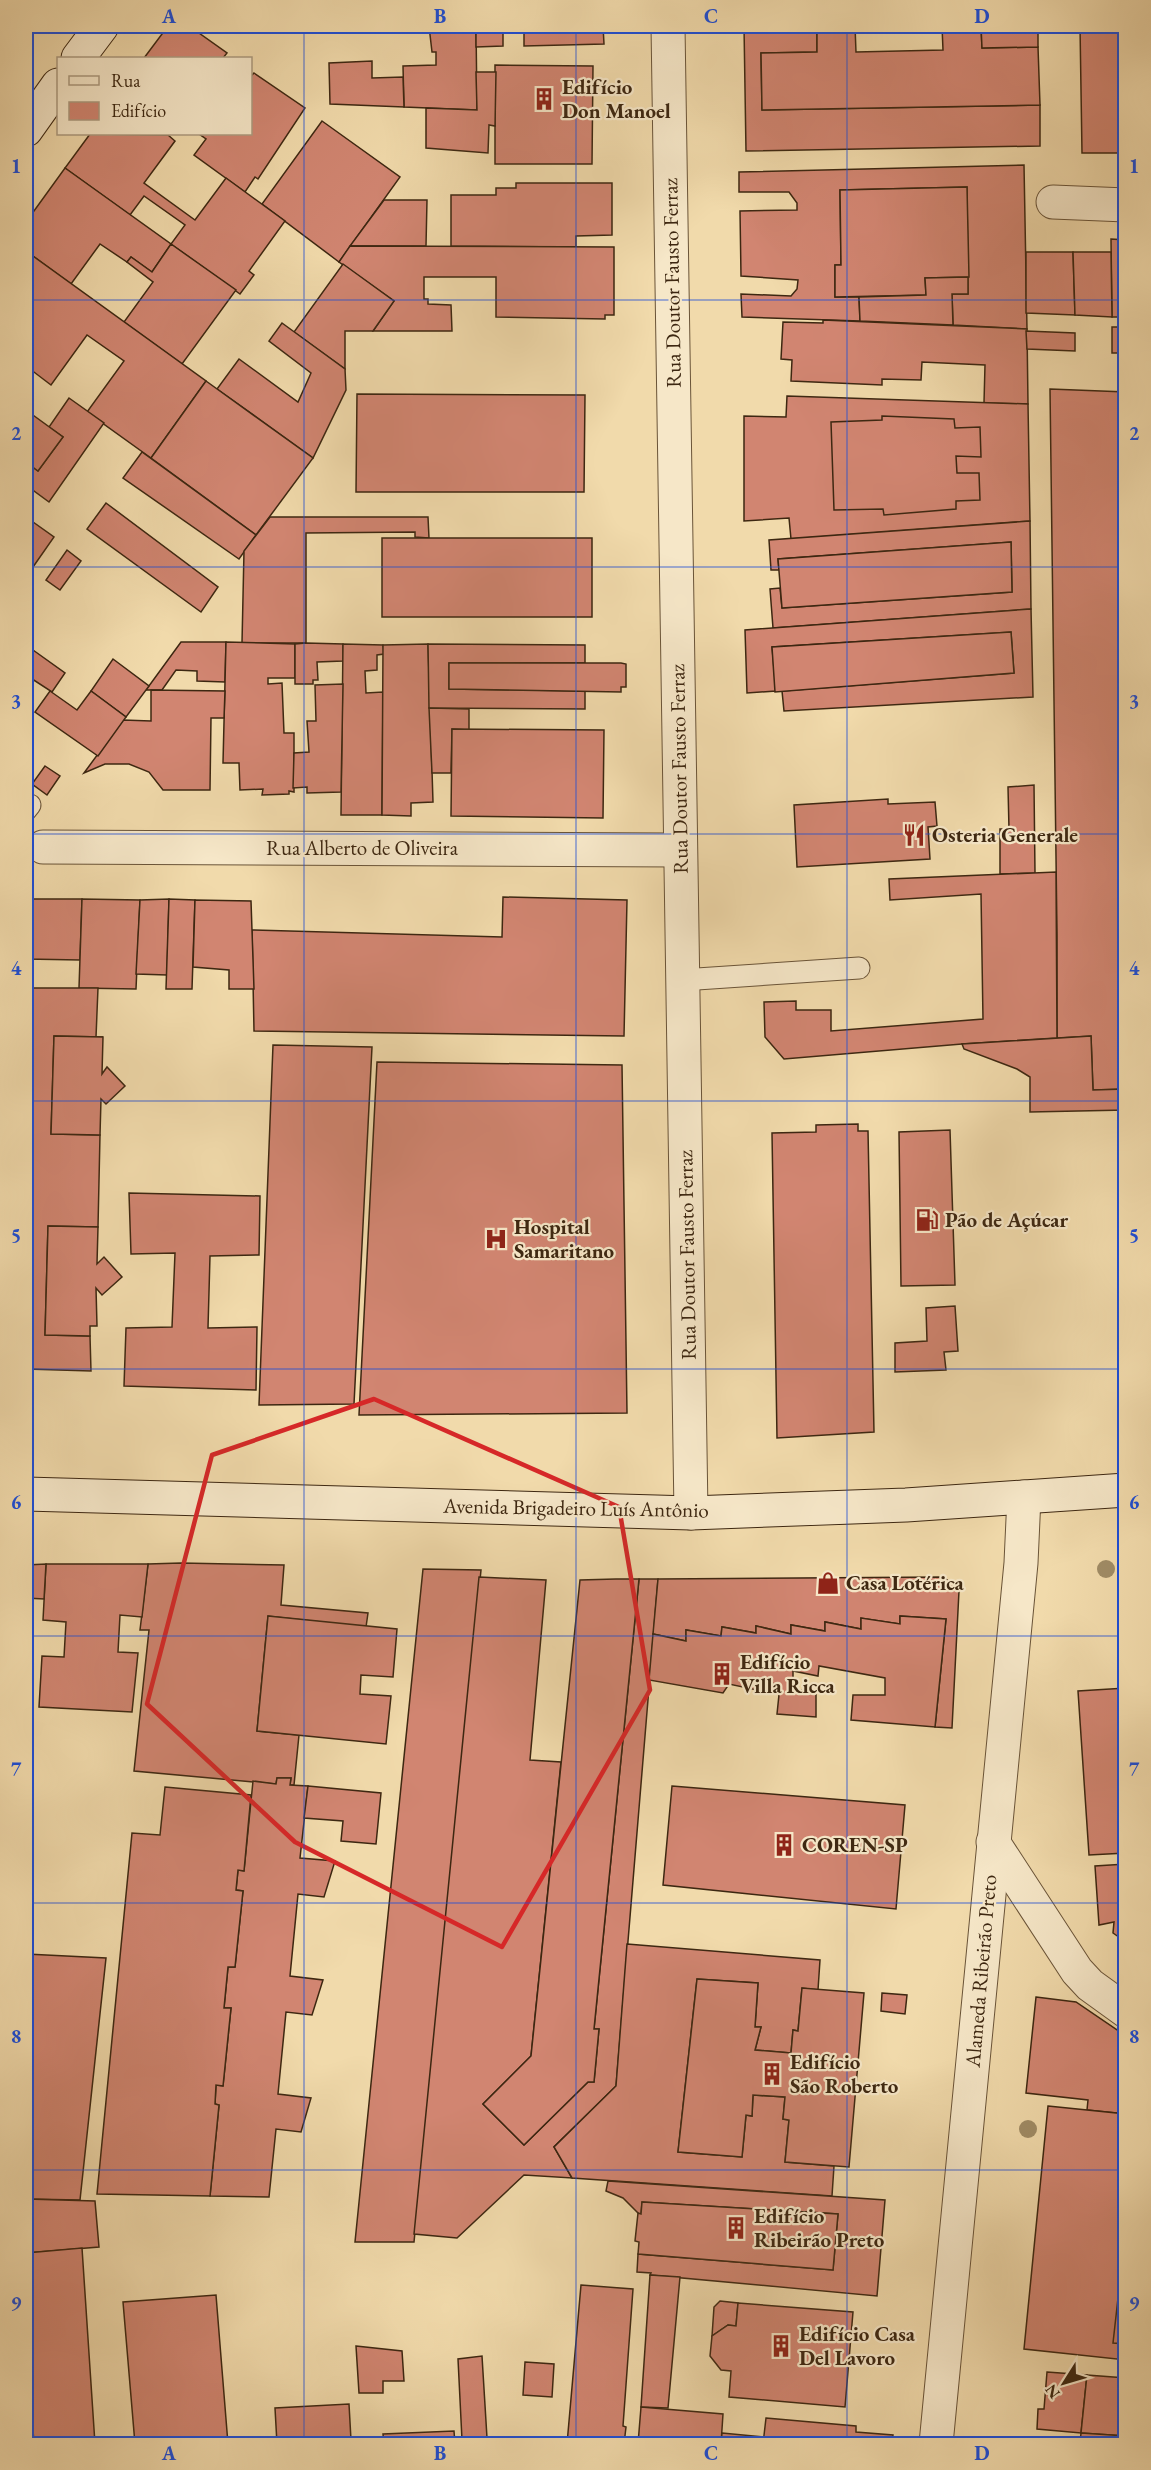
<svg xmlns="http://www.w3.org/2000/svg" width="1151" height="2470" font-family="'EB Garamond',serif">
  <rect width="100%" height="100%" fill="#f1daab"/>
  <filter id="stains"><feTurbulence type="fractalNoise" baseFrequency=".00333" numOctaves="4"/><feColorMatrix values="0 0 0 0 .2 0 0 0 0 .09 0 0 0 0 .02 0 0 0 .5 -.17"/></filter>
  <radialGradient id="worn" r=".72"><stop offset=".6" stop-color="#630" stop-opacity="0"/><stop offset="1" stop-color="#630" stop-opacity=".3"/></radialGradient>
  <g fill="#d18571" stroke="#3d2711" stroke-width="1.5">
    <path d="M168,26h21l38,27 -4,5h-79z"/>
    <path d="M429,26h47l1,84 -73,-3 -1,-41 33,-1v-13h-4z"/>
    <path d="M476,26h27v20l-27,1z"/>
    <path d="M524,26h79l1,18 -80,2z"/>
    <path d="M744,26h73v26l-56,1 1,57 278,-5v41l-294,5z"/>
    <path d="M817,26h38l1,26 87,-2 -1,-24h39l1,22 56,-1 2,58 -278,5 -1,-57 56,-1z"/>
    <path d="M981,26h57v21l-56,1z"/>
    <path d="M1080,26h46v127h-44z"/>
    <path d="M372,61v17l31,-1 1,30 -74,-3 -1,-41z"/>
    <path d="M495,65l98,1 -1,98h-97z"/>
    <path d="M476,72h20l-1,54 -6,-1 -1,28 -62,-5v-40l51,2z"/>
    <path d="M254,73l51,35 -47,71 -3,-2 -10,15 -51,-37 12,-16 -7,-5h51v-57z"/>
    <path d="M322,121l78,56 -61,85 -77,-58z"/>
    <path d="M90,134l78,1 7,6 -31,42 51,37 31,-42 59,43 -36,50 5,4 -14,19 -69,-50 14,-19 -41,-29 -14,19 -65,-47z"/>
    <path d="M1024,165l3,164 -74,-4 -1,-31h16l-1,-107 -127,3 1,75h-6v32h24l1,24 -118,-4 -1,-23 50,2 6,-7 1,-9 -57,-4 -1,-65 57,-1v-7l-8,-11h-50v-20z"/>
    <path d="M65,168l106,76 -19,28 -21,-15 -4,5 -27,-18 -29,40 -45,-33v-29z"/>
    <path d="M516,183h96v52l-36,1v11l-125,-1v-51h45v-7h20z"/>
    <path d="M967,187l2,90 -44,1 1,17 -91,2v-32h6l-1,-75z"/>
    <path d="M384,200h43l-1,46h-76z"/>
    <path d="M1111,239l15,1v74h-8v3h-6z"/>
    <path d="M171,244l65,46 -54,74 -58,-42 29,-40 -26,-20 4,-5 21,15z"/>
    <path d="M350,246l264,1v68h-9v4l-109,-2v-40h-72v22h4v5l23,1 1,26h-79l21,-30 -55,-39z"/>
    <path d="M26,251l180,130 -55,77 -64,-46 37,-51 -37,-26 -36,50 -25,-19z"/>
    <path d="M1026,252h47l2,63 -49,-2z"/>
    <path d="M1073,252h38l1,65 -37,-2z"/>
    <path d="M343,264l51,37 -21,30h-28v38l-51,-37z"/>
    <path d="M968,277v17h-16l1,31 -93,-4 -1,-24 67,-2 -1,-17z"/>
    <path d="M823,320l204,9 1,75 -44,-1 1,-38 -63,-3 -1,18 -39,-1v6l-91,-4 1,-21 -11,-1 2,-37 40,1z"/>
    <path d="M282,323l63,46 1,21 -33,68 -96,-69 22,-30 59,43 13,-29 -42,-32z"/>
    <rect x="1112" y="327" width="14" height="26"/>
    <path d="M1026,331l49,2v18l-48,-2z"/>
    <path d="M206,381l107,77 -57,77 -105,-77z"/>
    <path d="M1050,389l76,3v697l-33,1 -2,-54 -34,2v-103z"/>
    <path d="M357,394l228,1 -1,97h-228z"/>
    <path d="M787,396l241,8 2,117 -239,18 -2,-21 -45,3v-105l42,1z"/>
    <path d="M69,398l35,25 -55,79 -23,-17v-23l12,9 25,-34 -14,-10z"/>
    <path d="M26,410l37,27 -25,34 -12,-9z"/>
    <path d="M882,416l72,3 1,9 25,-1 1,30 -25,-1 1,17h22l1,27 -24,1v8l-72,6 -1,-6 -49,1 -3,-88 51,-2z"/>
    <path d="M142,452l114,83 -17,24 -116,-81z"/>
    <path d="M106,503l112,84 -17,25 -114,-83z"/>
    <path d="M26,517l28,20 -28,40z"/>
    <path d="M270,517h158l1,21 -14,-1v-5l-109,1v110h-64l2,-92z"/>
    <path d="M1030,521l1,88 -258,19 -3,-39 10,-1 2,20 230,-16 -1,-50 -233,17 1,11h-8l-2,-30z"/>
    <rect x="382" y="538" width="210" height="79"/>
    <path d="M1011,542l1,50 -230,16 -4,-49z"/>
    <path d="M67,550l14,11 -21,29 -14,-10z"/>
    <path d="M1031,609l2,88 -249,14 -2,-20 232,-18 -3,-41 -239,15 4,44 -29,2 -2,-63z"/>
    <path d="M1011,632l3,41 -239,19 -3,-45z"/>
    <path d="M181,642h45l-1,40 -28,-1v-10l-21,-1 -14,20h-16z"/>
    <path d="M226,642l69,2v34h-27v6l14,-1 2,50h10v59l-5,-1v3l-27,1 1,-6 -23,1 -1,-27h-16z"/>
    <path d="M306,643l37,1v17l-26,1 1,18h-5v4h-18v-40z"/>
    <path d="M343,644l40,1 1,9 -7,1v15l-12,1 1,22 17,-1 -1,123h-41z"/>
    <path d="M428,644l5,158 -22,1v13l-29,-1 1,-170z"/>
    <path d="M428,644l157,1v18h-136v26l136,2v18l-156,-1z"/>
    <path d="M26,645l39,28 -13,19 -26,-17z"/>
    <path d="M113,659l36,27 -23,31 -35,-26z"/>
    <path d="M449,663h172l5,1v23h-5v5l-172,-3z"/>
    <path d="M343,684l-2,108 -34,1v-6l-14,1 1,-35 15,-1 -2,-31h9l-1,-36z"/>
    <path d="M151,690l74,1 -1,27h-13l-1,72h-47l-14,-18 -20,-8h-24l-21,9 39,-53 28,1z"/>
    <path d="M50,691l27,19 14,-19 35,26 -28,39 -63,-44z"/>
    <path d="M429,708l40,1v21l-17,-1 -1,44h-19z"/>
    <path d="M452,729l152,1 -1,88 -152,-2z"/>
    <path d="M45,766l15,10 -13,19 -15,-11z"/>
    <path d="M1034,785l1,88 -35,1v-45h9l-1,-42z"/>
    <path d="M888,799v5l47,-2 2,24 -9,1 2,32 -133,8 -3,-62z"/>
    <path d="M1056,872l1,166 -95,6 -178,15 -19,-22 -1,-35 32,-1v9h35v21l152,-12 -2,-125 -91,6 -1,-21z"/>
    <path d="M503,897l124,3 -3,136 -370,-5 -2,-101 250,7z"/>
    <path d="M27,899h55l-2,61 -54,-1z"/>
    <path d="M82,899l58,1 -4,89 -57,-1z"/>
    <path d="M169,899l-2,76 -31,-1 4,-74z"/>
    <path d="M169,899l26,1 -3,89h-26z"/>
    <path d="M195,900l56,1 3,88h-25v-19l-36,-3z"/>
    <path d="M26,988h72l-2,49h7l-49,-1 -3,98 49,1 -2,92 -50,-1 -3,109 45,1 1,35 -65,-2z"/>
    <path d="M54,1036l49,1 -1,37 5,-7 18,19 -19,18 -5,-5 -1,36 -49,-1z"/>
    <path d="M1091,1036l2,54 33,-1v21l-96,2v-35l-13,-8 -53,-20 -2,-5z"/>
    <path d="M273,1045l99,2 -18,357 -95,1z"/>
    <path d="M377,1062l245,3 5,348 -268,2z"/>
    <path d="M858,1124v7h10l6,301 -97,6 -5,-305 44,-1v-7z"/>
    <path d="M950,1130l5,155 -54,1 -2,-154z"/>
    <path d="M129,1193l131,3 -1,59 -49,1 -2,72 49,-1 -1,63 -132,-4 2,-58 46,-1 3,-74 -44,1z"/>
    <path d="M48,1226l50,1 -1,37 7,-7 18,20 -20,18 -6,-7 1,38h-7v10l-45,-1z"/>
    <path d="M955,1306l3,45 -14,1 2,18 -51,2v-29l32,-2 -1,-33z"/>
    <path d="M181,1563l103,2 -3,40 87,8 -2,14 -98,-11 -11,115 42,4 -5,50h-4l1,-7h-14l-1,6 -142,-13 15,-141h-9l8,-66z"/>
    <path d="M46,1564h102l-6,53 -22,-2 -2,37 20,1 -6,59 -93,-5 3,-51 22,1 2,-35 -23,-2z"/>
    <path d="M46,1564l-2,35 -18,-1v-33z"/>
    <path d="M423,1569l58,1 -67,672h-59z"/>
    <path d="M479,1577l67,3 -16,180 31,2 -30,294 -48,48 41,41 64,-63h6l5,-53h-5l45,-450h19l-42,507 -62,61 18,31 -48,-3 -67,63 -43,-4z"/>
    <path d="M944,1577l15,14 -7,137 -17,-1 11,-108 -46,-3v8l-39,-6v11l-36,-7v9l-34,-6v9l-35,-8v7l-34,-6 -1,9 -35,-6v11l-33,-7 5,-55z"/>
    <path d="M616,1579h23l-45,450h5l-5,53h-6l-64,63 -41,-41 48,-48 49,-476z"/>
    <path d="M268,1616l129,13 -4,48 -32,-2 -1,19 31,2 -5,48 -129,-13z"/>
    <path d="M900,1616l46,3 -11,108 -84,-7 2,-25h32v-17l-66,-12 -1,10 -25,-5v19l23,1v26l-39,-3 3,-29 -17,-4 -6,9 -28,-6 -6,9 -74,-13 4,-46 33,7v-11l35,6 1,-9 34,6v-7l35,8v-9l34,6v-9l36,7v-11l39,6z"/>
    <path d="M1126,1688v165l-37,2 -11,-164z"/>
    <path d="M277,1778h14l-1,7 18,1 -8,72 35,3 -11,36 -26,-3 -8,82 33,4 -11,35 -26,-3 -8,82 33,4 -10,34 -25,-3 -7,68 -59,-1 9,-91 -4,-1 1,-19 7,1 8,-78h-7l4,-41h7l8,-76 -7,-1 2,-20 6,1 9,-90 23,3z"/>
    <path d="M308,1786l73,7 -5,51 -35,-3 2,-20 -39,-3z"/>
    <path d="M672,1786l233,19 -9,104 -233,-24z"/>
    <path d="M165,1787l86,8 -7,76 -6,-1 -2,20 7,1 -8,76h-7l-4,41h7l-8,78 -7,-1 -1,19 4,1 -9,91 -113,-2 35,-361 28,2z"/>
    <path d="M1126,1864v78l-13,-9 1,-11 -15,3 -4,-59z"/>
    <path d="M627,1944l193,16 -2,30 -16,-2 -4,43 -5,-1 -2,23 -36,-3 6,-23h-6l3,-44 -61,-4 -19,173 64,5 4,-42 6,1 1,-21 32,2 -2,22 6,1 -4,42 49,4 -2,30 -260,-18 -18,-31 62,-61z"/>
    <path d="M26,1954l80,4 -26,242 -54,-1z"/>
    <path d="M697,1979l61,4 -3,44h6l-6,23 36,3 2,-23 5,1 4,-43 62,5 -15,174 -64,-5 4,-42 -6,-1 2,-22 -32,-2 -1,21 -6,-1 -4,42 -64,-5z"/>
    <path d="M882,1993l25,2 -2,19 -24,-3z"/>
    <path d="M1036,1997l40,5 50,34v78l-39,-4 1,-10 -62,-7z"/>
    <path d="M1048,2106l78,8v246l-102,-11z"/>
    <path d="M608,2181l277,19 -8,96 -227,-21 1,-2 -14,-1 1,-18 195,16 5,-56 -196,-12 -1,12h-2l-16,-16 -17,-7z"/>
    <path d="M26,2199l69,2 4,46 -73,6z"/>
    <path d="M642,2202l196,12 -5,56 -195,-16 1,-12 -4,-1 3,-28 3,1z"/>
    <path d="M1126,2226v118l-13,-1z"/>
    <path d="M82,2248l13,196h-61l-8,-117v-74z"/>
    <path d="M650,2275l30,2 -12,131 -27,-1z"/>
    <path d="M581,2285l52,4 -10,137 3,1 -2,17h-57z"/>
    <path d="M216,2295l12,149h-93l-12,-142z"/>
    <path d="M720,2301l18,2 -2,23 -8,-1 -16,11 2,-29z"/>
    <path d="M738,2303l115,9 -8,95 -116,-10 2,-26 -10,-1 -11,-14 2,-20 16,-11 8,1z"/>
    <path d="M356,2346l46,5 2,30h-21v12h-24z"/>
    <path d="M482,2356l5,82 -25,2 -4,-81z"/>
    <path d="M525,2362l29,2 -2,33 -29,-2z"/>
    <path d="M1047,2372l40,3 -6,58 -44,-4 1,-20h6z"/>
    <path d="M1087,2375l39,3v58l-45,-3z"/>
    <path d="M349,2404l2,36 7,-1v5h-81l-2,-36z"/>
    <path d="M641,2407l82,7 -2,30h-83z"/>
    <path d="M766,2418l90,8v6l37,3 -1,9h-98l-10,-2v-4h-8l-1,6h-12z"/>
    <path d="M454,2431l1,13h-71l-1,-10z"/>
    <path d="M722,2433l42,4 -1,7h-42z"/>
    <path d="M1081,2433l45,3v8h-46z"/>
    <path d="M512,2440l32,1 -1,3h-31z"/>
  </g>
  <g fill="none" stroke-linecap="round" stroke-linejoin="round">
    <g stroke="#6a5438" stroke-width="23">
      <g id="service">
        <path d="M26,810l4,-5"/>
        <path d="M682,980l177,-12"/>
      </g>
    </g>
    <g stroke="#6a5438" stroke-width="35">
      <g id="minor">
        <path d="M668,26l23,1487"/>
        <path d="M1053,202l73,3"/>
        <path d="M43,847l637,3"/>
        <path d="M993,1842l84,129 13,14 36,26"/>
        <path d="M936,2444l85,-881 3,-66"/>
      </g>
    </g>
    <g stroke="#3d2711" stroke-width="35">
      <g id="secondary">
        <path d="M78,58l24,-32"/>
        <path d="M26,130l32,-45"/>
        <path d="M26,1494l665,19 215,-8 220,-15"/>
      </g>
    </g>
    <use href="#service" stroke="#f6e7c8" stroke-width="21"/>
    <use href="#minor" stroke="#f6e7c8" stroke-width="33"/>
    <use href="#secondary" stroke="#f6e7c8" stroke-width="33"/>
  </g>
  <g fill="#a08c66">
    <circle cx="1106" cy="1569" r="9"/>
    <circle cx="1028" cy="2129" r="9"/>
  </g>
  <path fill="none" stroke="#d62828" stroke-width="4.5" stroke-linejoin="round" d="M374,1399l245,108 31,183 -148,257 -207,-105 -148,-138 65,-249z"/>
  <path fill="none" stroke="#1d4ed8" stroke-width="1.5" stroke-opacity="0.55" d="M304,26v2418M576,26v2418M847,26v2418M26,300h1100M26,567h1100M26,834h1100M26,1101h1100M26,1369h1100M26,1636h1100M26,1903h1100M26,2170h1100"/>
  <defs>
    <g id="building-bare" transform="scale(1.8)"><path d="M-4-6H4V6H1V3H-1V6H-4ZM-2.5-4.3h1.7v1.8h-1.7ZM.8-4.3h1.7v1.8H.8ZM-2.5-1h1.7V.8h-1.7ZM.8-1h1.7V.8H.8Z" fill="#8f2418" stroke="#f6e7c8" stroke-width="2.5" paint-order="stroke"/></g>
    <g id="restaurant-bare" transform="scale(1.8)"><path d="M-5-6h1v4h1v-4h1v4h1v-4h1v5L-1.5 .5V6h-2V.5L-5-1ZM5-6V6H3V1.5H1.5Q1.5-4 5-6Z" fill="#8f2418" stroke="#f6e7c8" stroke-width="2.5" paint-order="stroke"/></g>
    <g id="fuel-bare" transform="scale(1.8)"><path d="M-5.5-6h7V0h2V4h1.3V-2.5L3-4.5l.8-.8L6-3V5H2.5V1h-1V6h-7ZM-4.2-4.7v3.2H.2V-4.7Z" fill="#8f2418" stroke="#f6e7c8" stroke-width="2.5" paint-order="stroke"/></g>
    <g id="hospital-bare" transform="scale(1.8)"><path d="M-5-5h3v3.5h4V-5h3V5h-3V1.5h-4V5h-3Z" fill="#8f2418" stroke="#f6e7c8" stroke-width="2.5" paint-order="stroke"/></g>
    <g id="shop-bare" transform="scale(1.8)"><path d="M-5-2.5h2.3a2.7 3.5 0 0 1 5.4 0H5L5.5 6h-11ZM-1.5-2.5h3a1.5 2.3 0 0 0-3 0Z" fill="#8f2418" stroke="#f6e7c8" stroke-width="2.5" paint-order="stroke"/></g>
  </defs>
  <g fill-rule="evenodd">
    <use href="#building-bare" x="544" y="99"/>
    <use href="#restaurant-bare" x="914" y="835"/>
    <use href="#fuel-bare" x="927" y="1220"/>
    <use href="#hospital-bare" x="496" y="1239"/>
    <use href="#shop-bare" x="828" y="1583"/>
    <use href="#building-bare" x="722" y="1674"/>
    <use href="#building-bare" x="784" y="1845"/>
    <use href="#building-bare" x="772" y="2074"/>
    <use href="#building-bare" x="736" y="2228"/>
    <use href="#building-bare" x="781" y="2346"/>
  </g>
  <g text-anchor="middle" stroke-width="4.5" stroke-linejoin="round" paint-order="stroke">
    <g font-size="21" font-weight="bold" fill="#3d2711" stroke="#f6e7c8" text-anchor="start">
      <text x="562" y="94">Edifício<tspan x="562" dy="24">Don Manoel</tspan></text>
      <text x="932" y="842">Osteria Generale</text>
      <text x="945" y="1227">Pão de Açúcar</text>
      <text x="514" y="1234">Hospital<tspan x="514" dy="24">Samaritano</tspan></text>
      <text x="846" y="1590">Casa Lotérica</text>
      <text x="740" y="1669">Edifício<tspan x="740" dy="24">Villa Ricca</tspan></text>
      <text x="802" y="1852">COREN-SP</text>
      <text x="790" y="2069">Edifício<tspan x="790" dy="24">São Roberto</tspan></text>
      <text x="754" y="2223">Edifício<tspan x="754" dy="24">Ribeirão Preto</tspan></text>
      <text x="799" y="2341">Edifício Casa<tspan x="799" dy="24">Del Lavoro</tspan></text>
    </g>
    <g font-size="21" fill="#3d2711" stroke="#f6e7c8">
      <text transform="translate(672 283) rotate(-91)" y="7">Rua Doutor Fausto Ferraz</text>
      <text transform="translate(679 769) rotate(-91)" y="7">Rua Doutor Fausto Ferraz</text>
      <text x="362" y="855">Rua Alberto de Oliveira</text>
      <text transform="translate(687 1255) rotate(-91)" y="7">Rua Doutor Fausto Ferraz</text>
      <text transform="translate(576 1508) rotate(1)" y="7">Avenida Brigadeiro Luís Antônio</text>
      <text transform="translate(981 1971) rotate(-85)" y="7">Alameda Ribeirão Preto</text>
    </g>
  </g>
  <rect width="1151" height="2470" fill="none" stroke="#f1daab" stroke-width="66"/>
  <rect x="57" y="57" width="195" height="78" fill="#f6e7c8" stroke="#ac9a7f" stroke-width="1.5"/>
  <rect x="69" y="76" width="30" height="9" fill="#f6e7c8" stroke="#ac9a7f" stroke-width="1.5"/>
  <text x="111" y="87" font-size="18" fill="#3d2711">Rua</text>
  <rect x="69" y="102" width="30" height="18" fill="#d18571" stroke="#ac9a7f" stroke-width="1.5"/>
  <text x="111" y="117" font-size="18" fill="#3d2711">Edifício</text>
  <g transform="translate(1064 2383) rotate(233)" stroke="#f6e7c8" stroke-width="4.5" paint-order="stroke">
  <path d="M0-4.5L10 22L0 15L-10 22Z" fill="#3d2711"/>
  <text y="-9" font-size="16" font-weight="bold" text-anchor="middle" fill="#3d2711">N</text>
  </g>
  <rect x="33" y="33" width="1085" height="2404" fill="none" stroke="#1d4ed8" stroke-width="2"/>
  <g font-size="20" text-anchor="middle" font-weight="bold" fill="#1d4ed8">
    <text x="169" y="23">A</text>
    <text x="440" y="23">B</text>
    <text x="711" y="23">C</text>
    <text x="982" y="23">D</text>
    <text x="16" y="173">1</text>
    <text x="1134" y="173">1</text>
    <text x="16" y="440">2</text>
    <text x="1134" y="440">2</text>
    <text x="16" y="708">3</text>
    <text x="1134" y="708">3</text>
    <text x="16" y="975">4</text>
    <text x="1134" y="975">4</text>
    <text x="16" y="1242">5</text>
    <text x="1134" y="1242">5</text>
    <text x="16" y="1509">6</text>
    <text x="1134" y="1509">6</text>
    <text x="16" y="1776">7</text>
    <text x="1134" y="1776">7</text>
    <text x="16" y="2043">8</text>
    <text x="1134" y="2043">8</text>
    <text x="16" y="2310">9</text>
    <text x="1134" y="2310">9</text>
    <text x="169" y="2460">A</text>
    <text x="440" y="2460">B</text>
    <text x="711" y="2460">C</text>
    <text x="982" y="2460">D</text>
  </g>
  <rect width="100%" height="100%" filter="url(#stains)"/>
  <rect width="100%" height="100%" fill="url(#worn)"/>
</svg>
